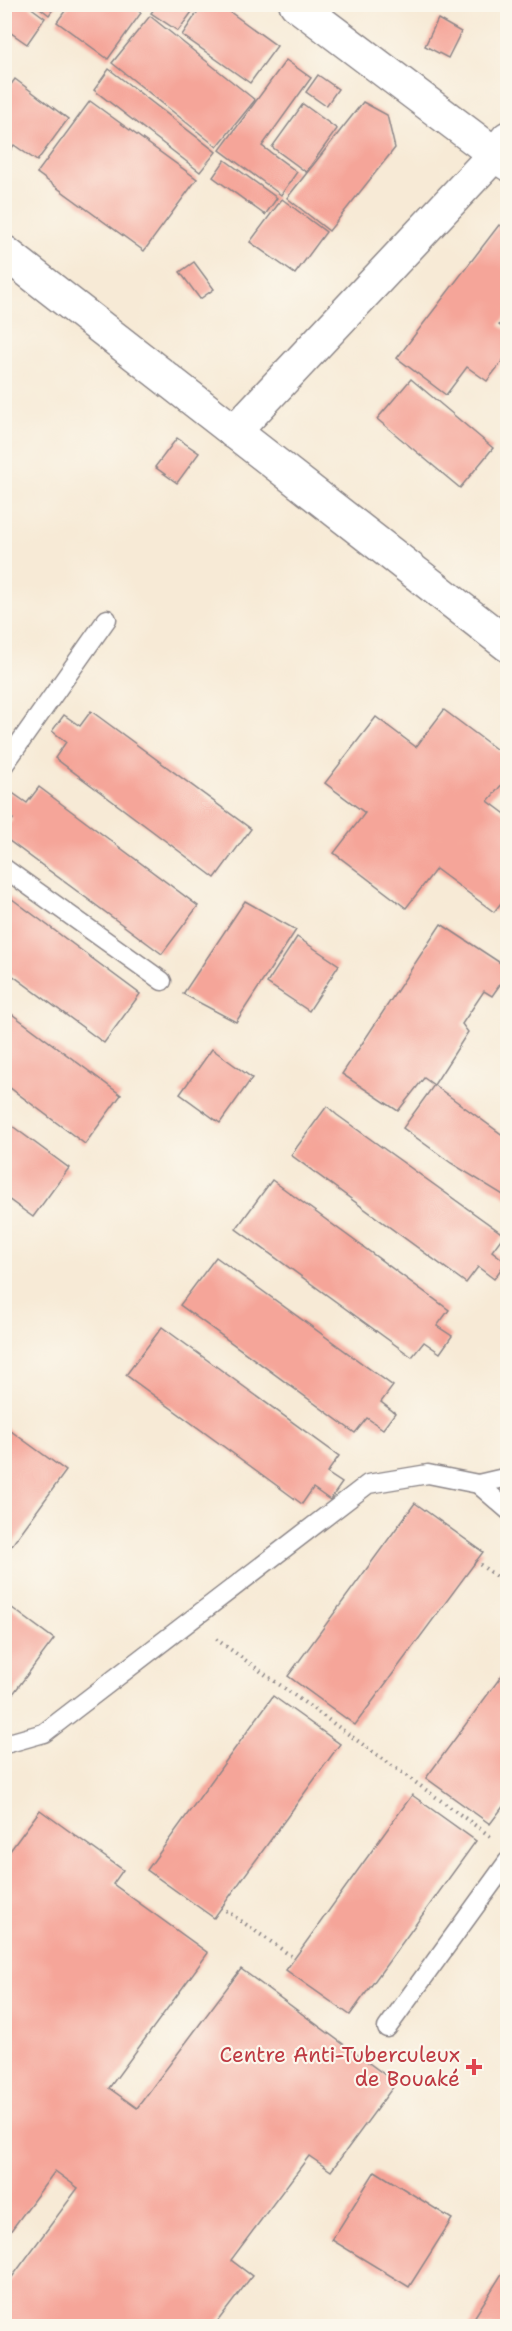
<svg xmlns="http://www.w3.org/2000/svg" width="512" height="2331" font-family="'Shantell Sans',sans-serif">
  <rect width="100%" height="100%" fill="#fbf7ec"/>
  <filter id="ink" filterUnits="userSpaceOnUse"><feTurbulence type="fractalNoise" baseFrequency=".0167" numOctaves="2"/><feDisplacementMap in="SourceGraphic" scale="12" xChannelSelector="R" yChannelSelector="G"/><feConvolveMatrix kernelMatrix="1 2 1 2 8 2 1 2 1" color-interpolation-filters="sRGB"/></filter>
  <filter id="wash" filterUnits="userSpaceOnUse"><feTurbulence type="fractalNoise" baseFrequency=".008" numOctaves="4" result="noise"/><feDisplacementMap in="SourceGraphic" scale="24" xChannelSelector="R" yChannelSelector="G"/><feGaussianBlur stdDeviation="1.35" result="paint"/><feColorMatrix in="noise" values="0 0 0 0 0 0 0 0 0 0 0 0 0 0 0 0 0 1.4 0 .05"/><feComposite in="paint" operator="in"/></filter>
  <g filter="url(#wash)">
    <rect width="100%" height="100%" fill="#f7ead6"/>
    <g id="blocks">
      <g fill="#f5a599">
        <path d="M4,4h22l19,14 -18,26 -23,-16z"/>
        <path d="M35,4h22l-8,11z"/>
        <path d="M70,4h59l12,9 -33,46 -51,-37z"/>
        <path d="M203,4h16l58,42 -27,37 -68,-48z"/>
        <path d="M157,5h40l-19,26 -27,-18z"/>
        <path d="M150,16l105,84 -38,47 -105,-84z"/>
        <path d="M438,19l23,13 -13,26 -23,-12z"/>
        <path d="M286,60l25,18 -49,68 35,26 -16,23 -61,-45z"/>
        <path d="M109,69l107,83 -16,20 -106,-82z"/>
        <path d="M318,75l20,14 -12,17 -20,-14z"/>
        <path d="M15,79l53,40 -31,42 -23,-16 -7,10 -3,-2v-59z"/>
        <path d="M90,101l107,78 -53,72 -107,-78z"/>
        <path d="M363,102l24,13 8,33 -66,83 -42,-33z"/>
        <path d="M303,104l34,25 -31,43 -34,-25z"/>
        <path d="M225,160l52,38 -12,17 -52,-38z"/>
        <path d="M282,199l44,33 -31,42 -45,-32z"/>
        <path d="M499,225l9,6v83l-9,11 9,6v23l-21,27 -20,-14 -21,28 -49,-37z"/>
        <path d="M194,262l20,27 -14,10 -20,-27z"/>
        <path d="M411,379l82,69 -33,40 -83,-69z"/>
        <path d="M177,438l22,15 -22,30 -22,-16z"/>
        <path d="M444,710l64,48v19l-20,24 20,15v78l-14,18 -58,-43 -30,39 -72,-55 31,-40 -40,-30 51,-66 40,30z"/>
        <path d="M91,711l160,118 -36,49 -160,-120 11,-16 -14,-11 12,-16 16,11z"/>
        <path d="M39,787l159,119 -36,48 -158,-117v-7l9,-11 -9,-7v-12l7,-8 16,11z"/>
        <path d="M4,893l136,101 -36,49 -100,-74z"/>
        <path d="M245,901l51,29 -60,92 -53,-28z"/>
        <path d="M441,924l67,44v5l-16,23 -8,-5 -22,33 6,8 -34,53 -10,-7 -26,33 -56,-37z"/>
        <path d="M297,937l42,28 -30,46 -42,-28z"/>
        <path d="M5,1009l116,86 -36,49 -80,-60z"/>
        <path d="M212,1049l40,29 -32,45 -40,-29z"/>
        <path d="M434,1085l74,54v59l-57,-35 -48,-35z"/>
        <path d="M327,1106l10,9 167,120 -12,16 14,11 -12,17 -16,-12 -12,16 -175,-128z"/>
        <path d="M4,1120l65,48 -36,49 -29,-21z"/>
        <path d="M272,1180l177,130 -12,16 15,10 -12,17 -16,-11 -12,15 -176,-128z"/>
        <path d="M216,1257l177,129 -12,16 14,11 -12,16 -16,-11 -12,15 -175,-128z"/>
        <path d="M162,1327l177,129 -12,17 15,10 -12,17 -17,-12 -11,16 -176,-129z"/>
        <path d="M4,1426l62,45 -62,85z"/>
        <path d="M415,1503l68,49 -128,173 -67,-49z"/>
        <path d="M4,1602l50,37 -50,67z"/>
        <path d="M508,1667v133l-18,24 -64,-46z"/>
        <path d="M273,1696l67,48 -126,174 -67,-48z"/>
        <path d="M412,1795l64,46 -126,174 -64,-45z"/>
        <path d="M40,1810l83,60 -10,14 95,69 -99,135 28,20 104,-139 155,114 -65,88 -22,-15 -78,104 21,16 -38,50h-210v-38l74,-100 -23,-17 -51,69v-381z"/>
        <path d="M375,2171l77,48 -43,68 -77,-47z"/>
        <path d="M508,2264v62h-39z"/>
      </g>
    </g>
  </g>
  <g filter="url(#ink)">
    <use href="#blocks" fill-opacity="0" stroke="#8c8688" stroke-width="1.5"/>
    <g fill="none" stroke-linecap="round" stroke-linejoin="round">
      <g stroke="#8c8688" stroke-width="21">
        <g id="lane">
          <path d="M4,765l103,-146"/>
          <path d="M4,868l158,113"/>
          <path d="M478,1484l30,-7"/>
          <path d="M4,1741l5,2 35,-10 324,-249 60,-10 50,10 30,26"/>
          <path d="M387,2028l121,-167"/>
        </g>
      </g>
      <g stroke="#8c8688" stroke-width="36">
        <g id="street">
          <path d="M296,4l212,160"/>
          <path d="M4,252l504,393"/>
          <path d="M234,432l261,-278 13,-16"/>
        </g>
      </g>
      <g stroke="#8c8688" stroke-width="4" stroke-dasharray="1.5 4.5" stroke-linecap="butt">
        <path d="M475,1561l33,24"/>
        <path d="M216,1639l274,197"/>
        <path d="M221,1907l73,51"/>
      </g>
      <use href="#lane" stroke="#fff" stroke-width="18"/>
      <use href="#street" stroke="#fff" stroke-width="33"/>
    </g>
  </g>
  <path fill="#e0444e" stroke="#fbf7ec" stroke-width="2" d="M471 2058h6v6h6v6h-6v6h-6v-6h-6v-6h6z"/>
  <g text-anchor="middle" stroke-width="4.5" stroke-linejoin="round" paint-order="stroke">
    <g font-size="21" fill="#be3a42" stroke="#fbf7ec" text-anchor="end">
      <text x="460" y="2062">Centre Anti-Tuberculeux<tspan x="460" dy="24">de Bouaké</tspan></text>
    </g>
  </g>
  <rect width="512" height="2331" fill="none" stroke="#fbf7ec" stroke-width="24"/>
</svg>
